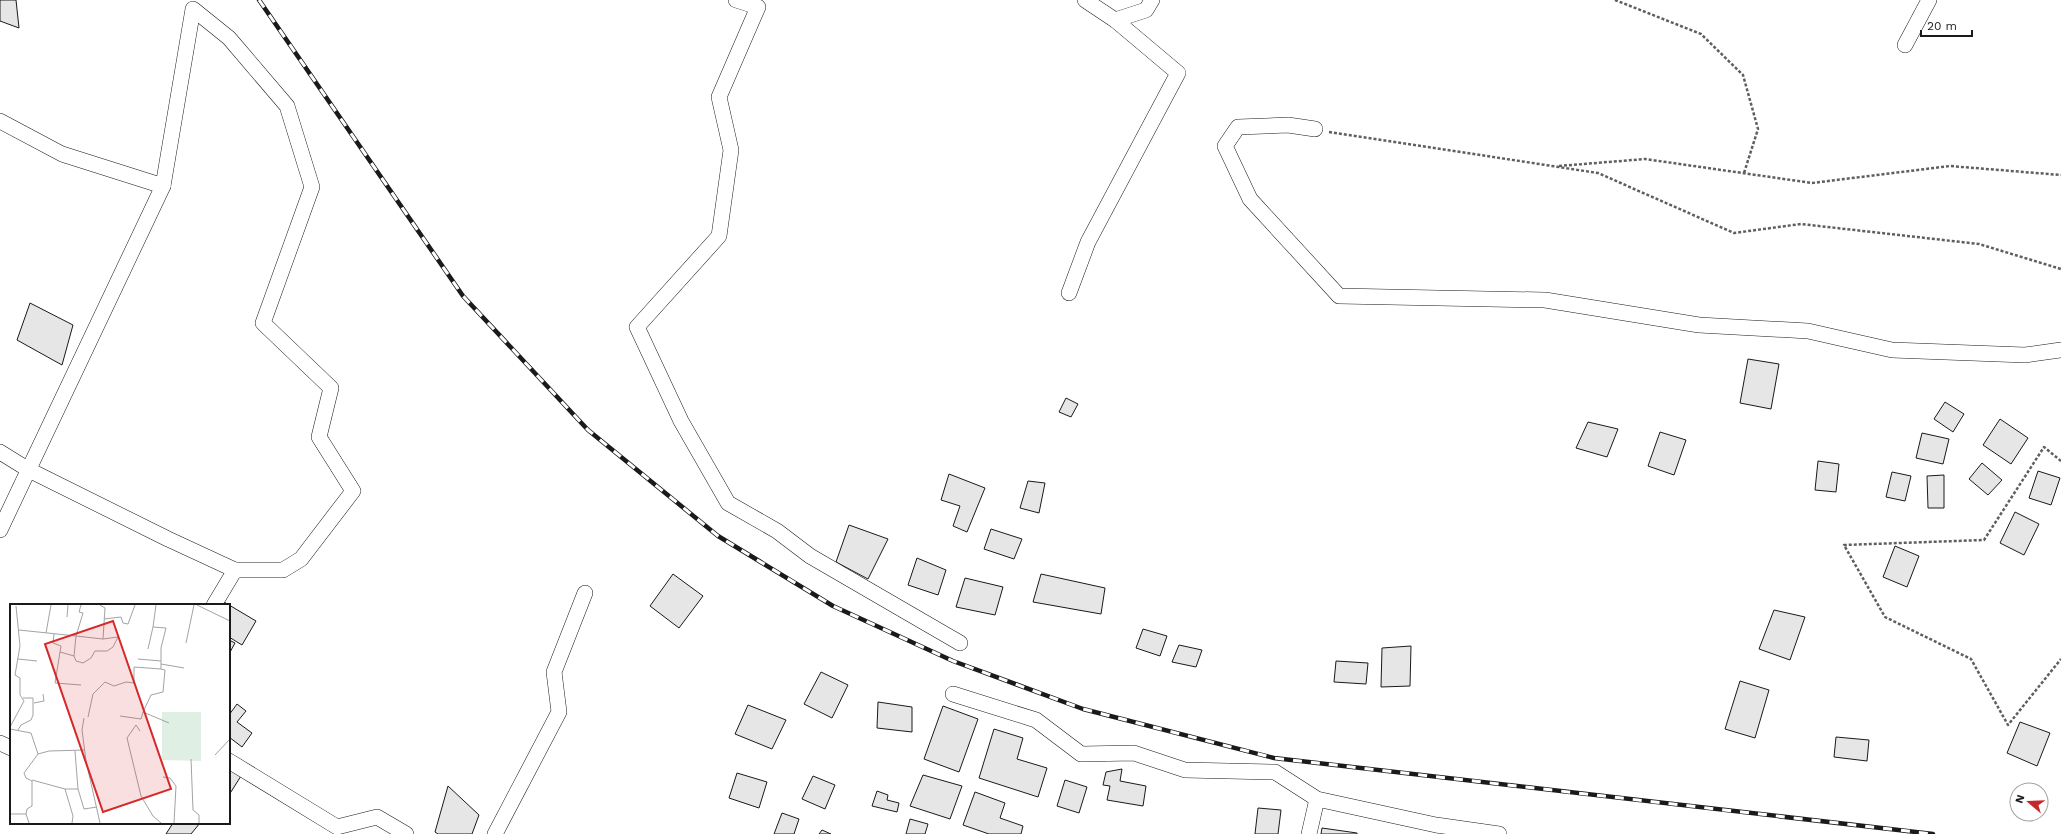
<svg xmlns="http://www.w3.org/2000/svg" width="2061" height="834" font-family="'Work Sans',sans-serif">
  <rect width="100%" height="100%" fill="#fff"/>
  <g fill="#e6e6e6" stroke="#1a1a1a">
    <path d="M0,0h16l3,28 -19,-7z"/>
    <path d="M30,303l43,22 -11,40 -45,-25z"/>
    <path d="M1748,359l31,5 -8,45 -31,-6z"/>
    <path d="M1066,398l12,6 -7,13 -12,-5z"/>
    <path d="M1945,402l19,12 -11,18 -19,-13z"/>
    <path d="M2000,419l28,19 -17,26 -28,-19z"/>
    <path d="M1588,422l30,7 -11,28 -31,-9z"/>
    <path d="M1660,432l26,8 -12,35 -26,-9z"/>
    <path d="M1922,433l27,6 -6,25 -27,-6z"/>
    <path d="M1818,461l21,3 -3,28 -21,-2z"/>
    <path d="M1982,463l20,17 -14,15 -19,-16z"/>
    <path d="M2038,471l22,7 -9,27 -22,-7z"/>
    <path d="M1892,472l19,4 -6,25 -19,-4z"/>
    <path d="M949,474l36,14 -18,44 -14,-6 7,-20 -19,-6z"/>
    <path d="M1944,475v33h-16l-1,-32z"/>
    <path d="M1028,481l17,2 -6,30 -19,-5z"/>
    <path d="M2015,512l24,12 -15,31 -24,-12z"/>
    <path d="M849,525l39,14 -20,40 -32,-17z"/>
    <path d="M991,529l31,10 -8,20 -30,-10z"/>
    <path d="M1895,546l24,10 -12,31 -24,-10z"/>
    <path d="M917,558l29,12 -8,25 -30,-10z"/>
    <path d="M673,574l30,22 -24,32 -29,-22z"/>
    <path d="M1041,574l64,14 -4,26 -68,-12z"/>
    <path d="M965,578l38,9 -8,28 -39,-8z"/>
    <path d="M224,602l32,19 -14,24 -13,-8v-32h-7z"/>
    <path d="M1774,610l31,7 -15,43 -31,-11z"/>
    <path d="M1143,629l24,7 -7,20 -24,-8z"/>
    <path d="M229,640l6,3 -6,11z"/>
    <path d="M1179,645l23,5 -6,17 -24,-5z"/>
    <path d="M1411,646l-1,40 -29,1 1,-39z"/>
    <path d="M1336,661l32,2 -2,21 -32,-2z"/>
    <path d="M821,672l27,13 -16,33 -28,-14z"/>
    <path d="M1740,681l29,9 -14,48 -30,-9z"/>
    <path d="M878,702l34,5v25l-35,-4z"/>
    <path d="M237,704l9,7 -9,11 15,11 -10,14 -13,-10v-22z"/>
    <path d="M748,705l38,15 -14,29 -37,-15z"/>
    <path d="M943,706l35,13 -19,53 -35,-13z"/>
    <path d="M2020,722l30,11 -13,33 -30,-13z"/>
    <path d="M994,729l29,9 -6,21 30,9 -9,29 -59,-19z"/>
    <path d="M1836,737l33,3 -2,21 -33,-4z"/>
    <path d="M229,769l12,7 -12,19z"/>
    <path d="M1122,769l-2,12 26,5 -3,20 -36,-6 3,-14 -7,-1 3,-13z"/>
    <path d="M737,773l30,9 -8,26 -30,-10z"/>
    <path d="M923,775l39,11 -12,33 -40,-13z"/>
    <path d="M813,776l22,9 -10,24 -23,-10z"/>
    <path d="M1065,780l22,7 -8,26 -22,-7z"/>
    <path d="M448,786l31,29 -7,19h-34l-3,-2z"/>
    <path d="M877,791l11,4 -1,5 12,3 -2,9 -25,-6z"/>
    <path d="M975,792l30,11 -5,15 23,8 -2,8h-32l-26,-9z"/>
    <path d="M1258,808l23,2 -3,24h-23z"/>
    <path d="M782,813l17,6 -5,15h-20z"/>
    <path d="M910,819l18,5 -3,10h-19z"/>
    <path d="M173,823h27l-9,11h-25z"/>
    <path d="M1322,828l35,5v1h-36z"/>
    <path d="M822,830l9,4h-12z"/>
  </g>
  <g fill="none" stroke-linecap="round" stroke-linejoin="round">
    <g stroke="#1a1a1a" stroke-width="16">
      <g id="minor">
        <path d="M736,0l22,7 -39,90 12,53 -12,86 -82,91 44,94 47,82 49,28 33,25 150,87"/>
        <path d="M1085,0l30,20 31,-10 6,-10"/>
        <path d="M1905,45l24,-45"/>
        <path d="M0,121l62,33 101,32"/>
        <path d="M1315,129l-27,-4 -50,2 -13,19 25,53 89,97 206,4 154,25 109,6 84,19 133,5 36,-5"/>
        <path d="M1069,293l19,-51 90,-169 -63,-53"/>
        <path d="M0,452l29,18 139,69 67,31h48l18,-11 52,-68 -34,-54 12,-49 -68,-65 49,-136 -25,-81 -58,-68 -36,-29 -30,177 -163,344"/>
        <path d="M214,605l21,-35"/>
        <path d="M953,694l83,26 45,34 53,-1 51,17 90,2 42,27 119,26 63,9"/>
        <path d="M0,743l11,5"/>
        <path d="M229,761l108,66 40,-10 29,17"/>
        <path d="M495,834l64,-122 -5,-40 31,-79"/>
        <path d="M1309,834l8,-35"/>
      </g>
    </g>
    <g stroke="#5f5f5f" stroke-width="2.5" stroke-dasharray="3 2" stroke-linecap="butt">
      <path d="M1615,0l86,34 42,41 15,54 -14,44"/>
      <path d="M1329,132l269,41 136,60 67,-9 178,20 82,25"/>
      <path d="M1559,166l86,-7 167,24 138,-17 111,9"/>
      <path d="M2061,461l-17,-14 -60,93 -140,5 41,72 86,42 37,66 53,-66"/>
    </g>
    <use href="#minor" stroke="#fff" stroke-width="15"/>
    <g stroke="#1a1a1a" stroke-width="4.5">
      <path id="rail" d="M259,0l204,296 125,134 130,106 115,70 120,55 130,48 191,49 659,76"/>
    </g>
    <use href="#rail" stroke="#fff" stroke-width="3" stroke-dasharray="9" stroke-linecap="butt"/>
  </g>
  <g transform="translate(10 604)">
    <rect width="220" height="220" fill="#fff"/>
    <path d="M152,108h39v49l-39,-1z" fill="#e0efe3"/>
    <path fill="none" stroke="#a3a3a3" stroke-width="1" d="M90,1l5,3 -2,31M146,1l-3,22 13,1 -5,20v21M187,1l33,16M57,13l1,-12M94,15l17,-2 2,6 5,1 7,-19M9,26l57,6 27,3 15,-2 -5,10 -6,4h-12l-4,7 -8,5 -7,-2 -2,-5 2,-20 7,-23 -4,-1 2,-7M36,29l5,-28M44,30l-1,9 8,3 -1,6 14,4M176,39l8,-38M138,45l5,-22M50,48l-5,31 26,2M8,55l19,2M128,55l23,2M151,60l23,4M151,65l4,1 -2,22 -12,3 -8,17 26,11M24,99l10,-2 -1,-7M110,112l21,3 2,-7M78,113l5,-23 12,-12 9,4 12,-4 8,1v-16l27,2M74,114l-2,12 4,31 14,62M0,123l14,-26 -4,-6v-17l-5,-3 5,-29 -4,-40M0,125l21,4 7,21 11,-3 36,-1M8,126l3,-5 10,-5 2,-5v-17h-10M130,127l-4,-6 -9,13 14,58 12,20 8,7M205,151l15,-16M181,155l2,51 6,5v8M153,173l7,1 6,8 -2,37M22,176l33,9M68,185l6,20 13,-2M0,210h16M19,219l-3,-9 1,-5 5,-3v-25l-6,-3 -2,-5 14,-19M62,219l1,-7 -8,-27h13l-3,-38"/>
    <path fill="#d62828" fill-opacity="0.15" stroke="#d62828" stroke-width="2" d="M103,17l58,168 -68,23 -58,-168z"/>
    <rect width="220" height="220" fill="none" stroke="#1a1a1a" stroke-width="2"/>
  </g>
  <g transform="translate(2029 802) rotate(289)"><circle r="19" fill="#ffffff" stroke="#a3a3a3"/>
  <path d="M0-3L7 15L0 10L-7 15Z" fill="#c62828"/>
  <text y="-6" font-size="11" font-weight="bold" text-anchor="middle" fill="#1a1a1a">N</text>
  </g>
  <path d="M1921 30v6h51v-6" fill="none" stroke="#1a1a1a" stroke-width="2"/>
  <text x="1927" y="30" font-size="12" fill="#1a1a1a" stroke="#ffffff" stroke-width="3" paint-order="stroke">20 m</text>
</svg>
